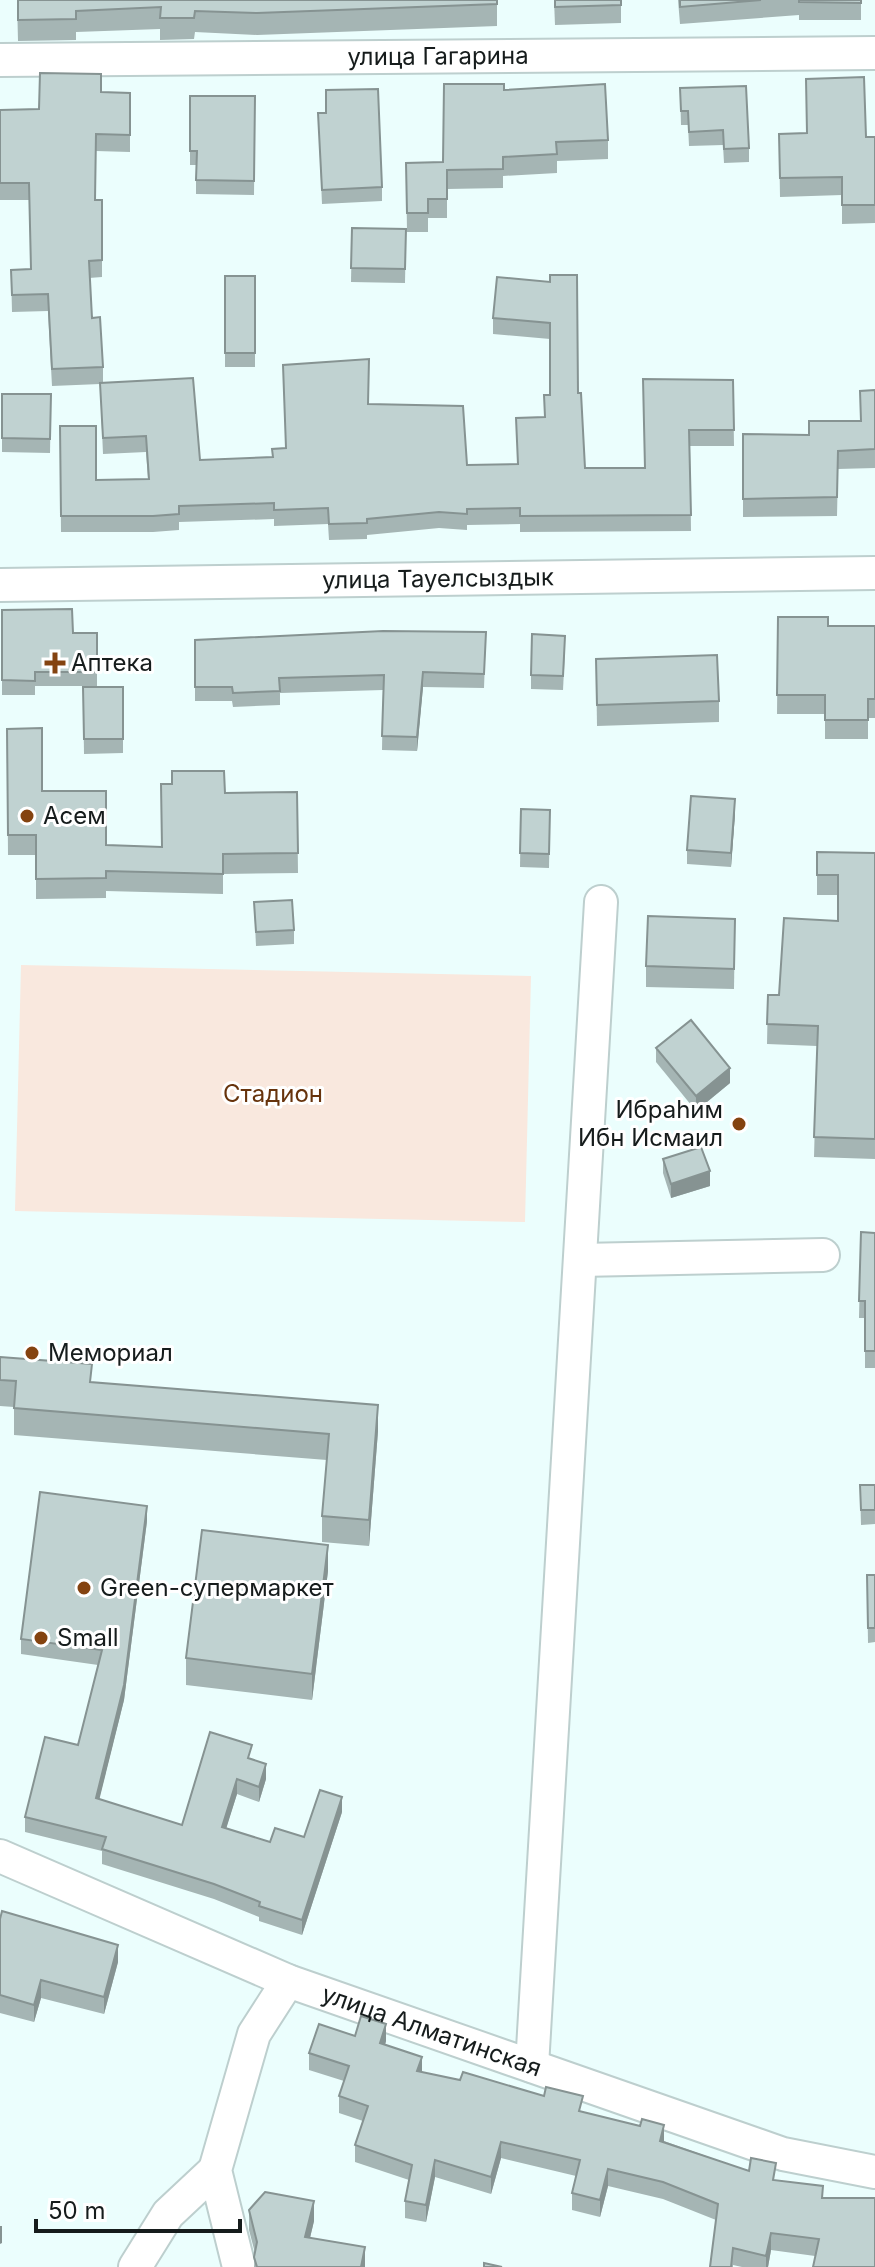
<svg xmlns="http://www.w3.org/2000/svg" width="875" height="2267" font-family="Inter,sans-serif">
  <rect width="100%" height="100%" fill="#ebfefd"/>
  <path fill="#f9e8de" d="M21,965l510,11 -6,246 -510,-11z"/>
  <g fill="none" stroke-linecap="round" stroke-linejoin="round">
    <g stroke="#bdcfce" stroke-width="36">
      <g id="minor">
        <path id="s1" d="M0,60l875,-7"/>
        <path id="s2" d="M0,585l875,-12"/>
        <path d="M580,1260l243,-5"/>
        <path id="s3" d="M0,1856l288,125 495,173 92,18"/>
        <path d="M532,2066l69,-1164"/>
        <path d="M135,2267l33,-53 47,-44"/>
        <path d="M239,2267l-24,-97 39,-136 34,-53"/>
      </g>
    </g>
    <use href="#minor" stroke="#fff" stroke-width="32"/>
  </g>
  <g fill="#a5b5b4">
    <path d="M17,0h480v26l-240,9 -62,-3 -1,7 -34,1v-11l-84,3v8l-58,1z"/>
    <path d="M554,0h67v23l-66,2z"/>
    <path d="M678,0h183v20h-62v-5l-119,9z"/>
    <path d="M680,88l69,60v14l-25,1 -1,-18 -34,1 -1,-21h-7z"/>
    <path d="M504,90l104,50v19l-51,2v12l-54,3v12l-56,1v29h-19v14h-21l-1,-69 37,-1z"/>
    <path d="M101,92l29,1v59l-34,-1 -1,49h7v77l-13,1 3,40 11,49v16l97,77 72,-2 14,-10 -3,-83 85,39 99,61 51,-1 26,-47v-22h6v-56l-57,-5v-16l57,-36 28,111 7,75h60l88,-88 1,66h-44l1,85 -171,1v-8l-53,1v5l-28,-2 -72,7v4l-38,1 -1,-16 -54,2v-7l-95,3v8l-26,2h-92l-1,-106 36,54 52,-1 -2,-27 -43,2 -3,-70 -48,2 -4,-75 -36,1 -1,-42 20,-1 -2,-69h-29v-90l39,-1z"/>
    <path d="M190,96h65l-1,99 -58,-1v-29h-6z"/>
    <path d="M318,113h8l56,74v14l-60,3z"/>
    <path d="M779,134l96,3v86l-33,1v-29l-62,2z"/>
    <path d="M352,228l54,1 -1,54 -54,-1z"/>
    <rect x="225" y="276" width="30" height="91"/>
    <path d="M875,390v78l-37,1 -1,47 -94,1v-83l66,1 51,-14z"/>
    <path d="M2,394h49l-1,59 -48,-1z"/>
    <path d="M2,610l71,23h24v53h-62v9h-33z"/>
    <path d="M778,617l50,9h47v92h-7v21h-43v-25h-48z"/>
    <path d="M486,632l-2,56 -61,-1 -6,64 -35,-1 1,-60 -103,3v12l-47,2 -1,-6h-37v-61z"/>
    <path d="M565,650l-2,40 -32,-1v-14z"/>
    <path d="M596,659l123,42v21l-122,4z"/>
    <path d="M83,687h40v66l-39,1z"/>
    <path d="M7,729l35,62 64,54 56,2 63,-54 72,-1 1,81 -75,1v20l-117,-3v7l-70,1v-44h-28z"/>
    <path d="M521,809l29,1 -1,58 -29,-1z"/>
    <path d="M735,814l-4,53 -44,-3v-14z"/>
    <path d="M817,852l58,1v306l-61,-2 3,-111 -50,-2 1,-49h11l59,-74v-26h-21z"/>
    <path d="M254,902l40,28v14l-38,2z"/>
    <path d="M735,919l-1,70 -88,-2v-21z"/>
    <path d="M656,1048l74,35 -34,28 -40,-49z"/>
    <path d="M663,1159l47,27 -39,12 -8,-25z"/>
    <path d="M861,1232l14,1v135h-10v-50h-6z"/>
    <path d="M0,1357l92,25 286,49 -9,115 -47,-4v-26l5,-56 -313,-25v-28l-14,-1z"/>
    <path d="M860,1485h15v39l-14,1z"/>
    <path d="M147,1521l-23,179 -25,99 83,26 70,-66 14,20 -7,23 -22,-8 -11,34 44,14 34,-5 38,-25 -40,123 -43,-14v-4l-45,-18 -112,-35v-13l-77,-19v-15l53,-72 20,-80 -77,-11v-15z"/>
    <path d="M328,1571l-16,129 -126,-15v-27z"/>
    <path d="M867,1575h8v67l-7,1z"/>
    <path d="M0,1919l118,43 -14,52 -63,-16 -7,24 -34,-9z"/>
    <path d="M355,2036l31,5 -1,4 37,27 161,40 240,86h52l-60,58 -44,-6 -3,17h-26l-9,-2v2h-23l6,-47 -53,-21 -55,-13 -8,31 -28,-7v-17l4,-17 -75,-18 -10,36 -56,-17 -9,45 -21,-4v-17l4,-21 -54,-18v-17l8,-24 -24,-8v-17l5,-15 -35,-11v-17z"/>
    <path d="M249,2210l65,11 -4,17 55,29h-111l1,-14 -6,-23z"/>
  </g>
  <g fill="#869392">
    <path d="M423,672v15l-6,64v-14z"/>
    <path d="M735,799v15l-4,53v-14z"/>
    <path d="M730,1068v15l-34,28v-15z"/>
    <path d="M710,1171v15l-39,12v-14z"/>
    <path d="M378,1405v26l-9,115v-26z"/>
    <path d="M147,1506v15l-23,179 -28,113v-15z"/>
    <path d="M328,1545v26l-16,129v-26z"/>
    <path d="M266,1764v15l-7,23v-15z"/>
    <path d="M237,1779v15l-15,48v-15z"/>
    <path d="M342,1797v15l-40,123v-15z"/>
    <path d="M118,1945v17l-14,52v-17z"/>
    <path d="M41,1980v18l-7,24v-17z"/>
    <path d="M386,2024v17l-6,19v-17z"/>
    <path d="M422,2057v17l-5,-3z"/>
    <path d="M664,2125v17l-4,-1z"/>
    <path d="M501,2142v16l-10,36v-17z"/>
    <path d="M435,2160v17l-9,45v-17z"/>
    <path d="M608,2169v17l-8,31v-17z"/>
    <path d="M314,2201v20l-9,37v-21z"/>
    <path d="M0,2226h2v17l-2,1z"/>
    <path d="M771,2233v17l-3,17h-2v-11z"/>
    <path d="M365,2247v20h-4z"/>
  </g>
  <g fill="#c0d2d1" stroke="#869392" stroke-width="2">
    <path d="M18,0h479v4l-240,9 -62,-2 -1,7h-34l1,-11 -85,4v8l-58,1z"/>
    <path d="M555,0h66v5l-66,2z"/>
    <path d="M680,0h81l-81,7z"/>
    <path d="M799,0h62v3l-62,-1z"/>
    <path d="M40,73l61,1v18l29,1v42l-34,-1 -1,66h7v60l-13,1 3,57 8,-1 3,50 -51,2 -4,-75 -36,1 -1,-25 20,-1 -2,-86h-29v-73l39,-1z"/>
    <path d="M864,77l2,60h9v68h-33v-28l-62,1 -1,-44 28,-1 -1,-54z"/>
    <path d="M444,84h60v6l101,-6 3,56 -52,2 1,12 -54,3v12l-56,1v29h-19v14h-21l-1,-50 37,-1z"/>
    <path d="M746,86l3,62 -25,1 -1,-19 -34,2 -1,-21h-7l-1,-23z"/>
    <path d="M378,89l4,98 -60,3 -4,-77h8v-23z"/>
    <path d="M190,96h65l-1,85 -58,-1 1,-29h-7z"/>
    <path d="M352,228l54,1 -1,40 -54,-1z"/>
    <path d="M550,275h27l1,118h3l4,75h60l-2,-89 90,1 1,50h-45l2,85 -171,1v-8l-53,1v5l-28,-2 -72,7v4l-38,1 -1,-16 -54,2v-7l-95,3v8l-26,2h-92l-1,-90h36v54l53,-1 -3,-43 -43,2 -3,-55 93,-5 7,82 73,-3 -1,-8 14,-1 -3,-83 86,-6 -1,45 95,2 4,59 51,-1 -2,-46 29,-1 -1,-22h6v-72l-57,-5 4,-41 53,5z"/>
    <rect x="225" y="276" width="30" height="77"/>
    <path d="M875,390v59l-37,2 -1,46 -94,2v-65l66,1v-14h52l-1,-30z"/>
    <path d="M2,394h49l-1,45 -48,-1z"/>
    <path d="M72,609l1,24h24v39h-62v9l-33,-1v-70z"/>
    <path d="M778,617h50v9h47v73h-7v21h-43v-25h-48z"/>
    <path d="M383,631l103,1 -2,42 -61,-2 -6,65 -35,-1 2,-61 -105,3 1,13 -47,2 -1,-6h-37v-47z"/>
    <path d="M532,634l33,2 -2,40 -32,-1z"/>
    <path d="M717,655l2,46 -122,4 -1,-46z"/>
    <path d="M83,687h40v52h-39z"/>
    <path d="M42,728v63h64v54l56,2 -1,-63h11v-13h52l1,22 72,-1 1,61 -75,1v20l-117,-3v7l-70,1v-44h-28l-1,-106z"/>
    <path d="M691,796l44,3 -4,54 -44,-3z"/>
    <path d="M521,809l29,1 -1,44 -29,-1z"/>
    <path d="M817,852l58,1v286l-61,-2 4,-111 -51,-2 1,-29h11l5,-77 54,3v-46h-21z"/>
    <path d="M292,900l2,30 -38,2 -2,-30z"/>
    <path d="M648,916l87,3 -1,50 -88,-3z"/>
    <path d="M691,1020l39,48 -34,28 -40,-48z"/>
    <path d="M701,1147l9,24 -39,13 -8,-25z"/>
    <path d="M861,1232l14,1v118h-10v-50h-6z"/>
    <path d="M0,1357l92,7 -2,18 288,23 -9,115 -47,-4 7,-82 -315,-26 2,-27 -16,-1z"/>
    <path d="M860,1485h15v25h-14z"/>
    <path d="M40,1492l107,14 -23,179 -28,113 86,27 28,-93 42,13 -4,13 18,6 -7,23 -22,-8 -15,48 48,15 5,-14 29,9 16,-47 22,7 -40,123 -43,-14 1,-4 -46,-18 -112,-35 4,-12 -81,-20 20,-80 33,8 24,-95 -81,-11z"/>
    <path d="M202,1530l126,15 -16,129 -126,-16z"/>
    <path d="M867,1575h8v53h-7z"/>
    <path d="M2,1911l116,34 -14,52 -63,-17 -7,25 -34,-10v-76z"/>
    <path d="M361,2016l25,8 -6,19 42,14 -5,14 43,9 3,-8 81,24 2,-9 37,9 -4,15 61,15 2,-7 22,6 -4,16 89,30 2,-13 25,5 -3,17 50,6 -1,12h53v69h-62l6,-28 -48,-6 -5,23 -33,-8 -2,19h-21l8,-63 -55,-22 -55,-13 -8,31 -28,-7 8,-33 -79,-18 -10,35 -56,-17 -9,45 -21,-4 7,-36 -57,-20 13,-39 -29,-10 10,-30 -40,-13 10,-29 36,12z"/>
    <path d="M265,2192l49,9 -9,36 60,10 -4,20h-104l-3,-10 3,-15 -8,-32z"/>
    <path d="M484,2263l18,4h-18z"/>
  </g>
  <g fill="#844310" stroke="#fff" stroke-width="3">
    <path d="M51 651h8v8h8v8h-8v8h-8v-8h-8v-8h8z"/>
    <circle cx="27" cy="816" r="8"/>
    <circle cx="739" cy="1124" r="8"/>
    <circle cx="32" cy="1353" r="8"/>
    <circle cx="84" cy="1588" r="8"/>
    <circle cx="41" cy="1638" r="8"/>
  </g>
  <g text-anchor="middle" stroke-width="6" stroke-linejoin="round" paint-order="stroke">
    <g font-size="24" fill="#161c1c" stroke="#fff">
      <text dy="8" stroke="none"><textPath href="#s1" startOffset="438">улица Гагарина</textPath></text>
      <text dy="8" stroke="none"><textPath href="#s2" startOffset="438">улица Тауелсыздык</textPath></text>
      <text dy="8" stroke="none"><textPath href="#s3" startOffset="466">улица Алматинская</textPath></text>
    </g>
    <g font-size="24" fill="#161c1c" stroke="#fff" text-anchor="start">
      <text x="71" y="671">Аптека</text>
      <text x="43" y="824">Асем</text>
      <text x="723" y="1118" text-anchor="end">Ибраһим<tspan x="723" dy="28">Ибн Исмаил</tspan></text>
      <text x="48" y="1361">Мемориал</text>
      <text x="100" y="1596">Green-супермаркет</text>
      <text x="57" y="1646">Small</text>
    </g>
    <g font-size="24" fill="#67330c" stroke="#fff">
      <text x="273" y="1102">Стадион</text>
    </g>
  </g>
  <path d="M36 2219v12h204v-12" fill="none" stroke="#161c1c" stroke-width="4"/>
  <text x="48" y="2219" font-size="24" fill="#161c1c" stroke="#ffffff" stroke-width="6" paint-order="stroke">50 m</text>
</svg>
